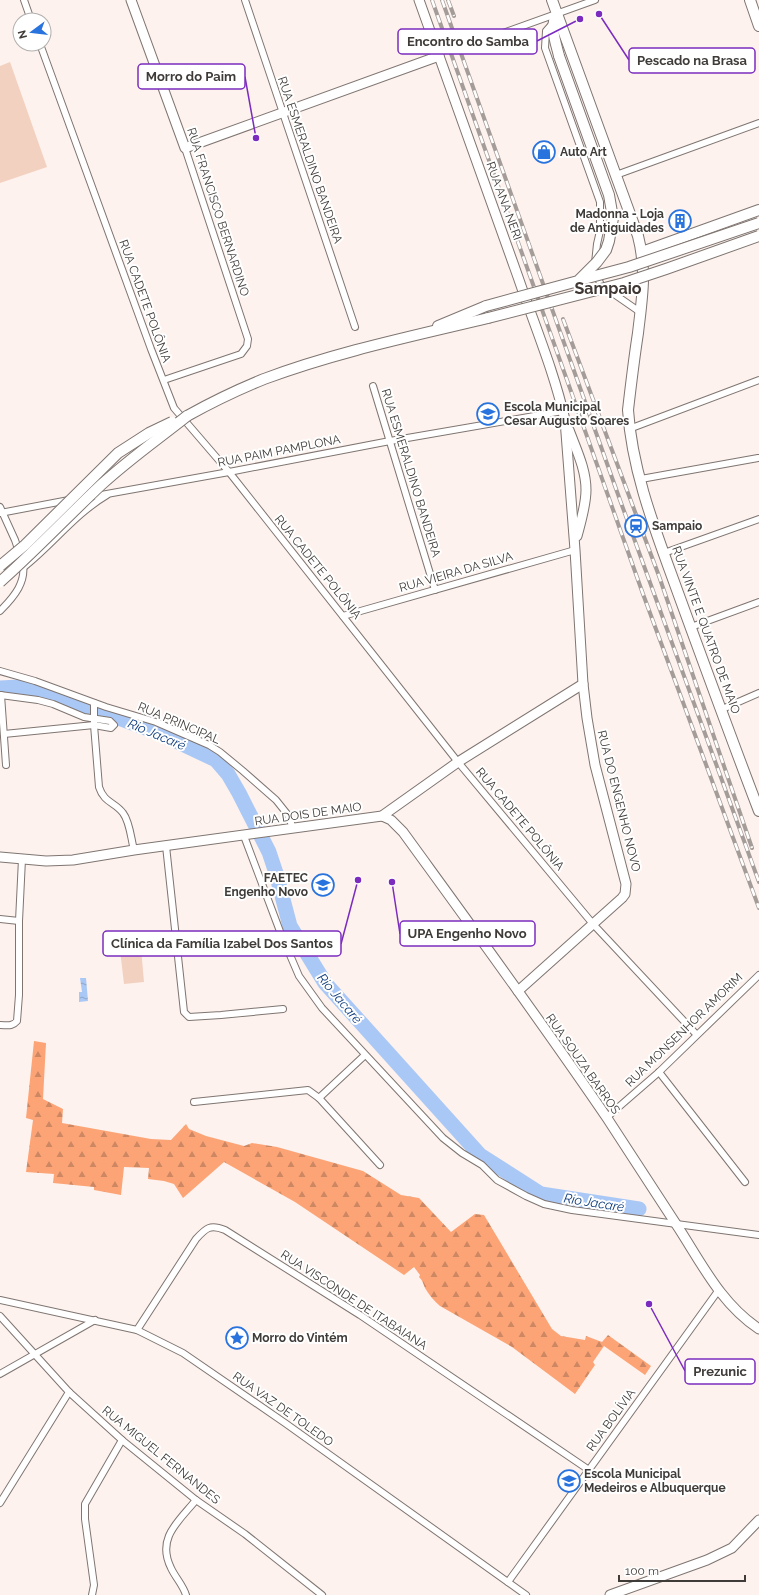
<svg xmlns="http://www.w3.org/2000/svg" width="759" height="1595" font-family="Raleway,sans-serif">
  <defs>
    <pattern id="forest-firs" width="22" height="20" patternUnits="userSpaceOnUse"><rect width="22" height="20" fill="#fca476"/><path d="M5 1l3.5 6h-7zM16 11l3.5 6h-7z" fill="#cd8762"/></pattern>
    <pattern id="water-ripples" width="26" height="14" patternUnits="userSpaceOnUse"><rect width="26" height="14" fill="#aac8f6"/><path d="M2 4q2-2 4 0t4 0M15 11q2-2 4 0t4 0" fill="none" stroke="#8ca4c8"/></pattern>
  </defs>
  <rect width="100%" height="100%" fill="#fdf2ed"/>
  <path fill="url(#forest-firs)" d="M34,1041l12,2 -3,56 20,10 -1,14 89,16 20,1 15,-16 3,5 17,7 38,10 8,-3 25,4 86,24 38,24 18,3 32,34 24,-18 9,1 68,114 9,7 24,4 1,-4 16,6 6,-7 43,31 -6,9 -41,-29 -11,16 2,3 -20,29 -63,-47 -72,-41c-6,-5 -11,-11 -15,-18 -2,-5 -2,-7 -6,-11l1,-2 -6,-8 -10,8 -109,-73 -71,-40 -41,36 -9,-14 -10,-3 -16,-2 1,-11 -25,-1 -3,28 -27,-5v-3l-41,-4 1,-9 -28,-2 7,-52 -7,-2z"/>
  <g fill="#f3d1c0">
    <path d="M10,62l37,105 -47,16v-117z"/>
    <path d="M141,948l3,34 -20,2 -4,-34z"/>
  </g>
  <path fill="url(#water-ripples)" d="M80,978h6l2,23 -9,1v-10h3z"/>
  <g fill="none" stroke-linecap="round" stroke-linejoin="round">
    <path stroke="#aac8f6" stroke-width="15" d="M0,688l19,-1 48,12 92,34 57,27 12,14 11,19 30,59 7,21 14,53 35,57 155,172 61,39 98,15"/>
    <g stroke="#7f7571" stroke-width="8">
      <g id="street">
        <path d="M24,0l7,20"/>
        <path d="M245,0l110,327"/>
        <path d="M553,23l-7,8 -1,17 55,154v29l-3,13 -2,19"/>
        <path d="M478,42l117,-42"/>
        <path d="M40,44l111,305 23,59 55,64 229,290 135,162 103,110"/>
        <path d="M616,175l143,-52"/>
        <path d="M596,274l5,11 39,27"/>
        <path d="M164,380l77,-26 6,-8 1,-7 -63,-191"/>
        <path d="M373,386l62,204"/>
        <path d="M629,429l130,-49"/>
        <path d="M641,479l117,-21"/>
        <path d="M90,497l139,-25 161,-31 173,-30"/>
        <path d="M0,507l15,33 4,12"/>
        <path d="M0,513l69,-13"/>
        <path d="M664,553l95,-34"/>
        <path d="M24,567c29,-23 51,-53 83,-72"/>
        <path d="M0,611c14,-14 28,-30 22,-51"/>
        <path d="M343,616l232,-66"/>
        <path d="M691,627l68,-25"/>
        <path d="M0,671l35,10 71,26 50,15 53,23 11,7 23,19 33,29 12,15 5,13"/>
        <path d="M0,695l38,5 15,4 31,13 26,4 4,4 -3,3 -17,-3 -90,9"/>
        <path d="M1,695l5,70"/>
        <path d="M94,703v22l5,62c5,16 16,15 24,26 7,9 8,26 11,37"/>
        <path d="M720,710l39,-17"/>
        <path d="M244,836l37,98 18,42 23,32 121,130 19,15 20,12 15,15 29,16 18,8 28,6 187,25"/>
        <path d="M166,846l18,166 5,5 32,-2 62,-6"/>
        <path d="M0,919l19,2"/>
        <path d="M0,1025c7,0 12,2 17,-4l2,-26v-74l3,-62"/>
        <path d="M659,1072l86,110"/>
        <path d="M319,1098l46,-43"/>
        <path d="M194,1102l114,-12 11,8 61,67"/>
        <path d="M606,1118l53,-46 100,-97"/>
        <path d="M0,1300l137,30 46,23 102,70 241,172"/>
        <path d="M0,1316l69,76 53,48 74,60 49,34 77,61"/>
        <path d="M137,1330l59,-91c10,-11 14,-15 29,-9l135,85 229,155"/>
        <path d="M0,1374l95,-54"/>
        <path d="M0,1503l69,-111"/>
        <path d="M508,1582l210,-291"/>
        <path d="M92,1595l2,-10 -9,-66v-15l37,-64"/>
        <path d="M186,1595c-3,-10 -11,-18 -15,-27 -15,-30 8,-47 25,-68"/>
      </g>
    </g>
    <g stroke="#7f7571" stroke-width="11">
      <g id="secondary">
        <path d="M131,0l54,148 254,-92"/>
        <path d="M419,0c33,92 66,184 99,277 16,47 36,94 47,143l10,130 8,134 4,34 8,47 31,119 -1,10 -3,4 -104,93"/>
        <path d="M569,430c7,19 17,39 17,60 0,15 -5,31 -9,46"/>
        <path d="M382,816l9,4 12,12c69,95 138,189 204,286 23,35 46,71 69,106 25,38 44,79 83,105"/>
        <path d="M0,857l46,4 27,-1 61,-10 248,-34 76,-54 125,-78"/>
        <path d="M610,1595l97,-35 25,-12 27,-28"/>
      </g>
    </g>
    <g stroke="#7f7571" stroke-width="12">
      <g id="primary">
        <path d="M552,0l86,236c9,35 4,62 0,97 -4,26 -7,51 -10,77 4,62 28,122 49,180 27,74 54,148 82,221"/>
        <path d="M750,0l9,26"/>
        <path d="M557,14c-8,12 -1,29 2,42"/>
        <path d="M642,252l117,-42"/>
        <path d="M438,326l48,-20"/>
        <path d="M187,416c25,-14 50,-26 77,-37 72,-27 149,-43 224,-61"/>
      </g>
    </g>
    <use href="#street" stroke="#fff" stroke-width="6"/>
    <use href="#secondary" stroke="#fff" stroke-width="9"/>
    <use href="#primary" stroke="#fff" stroke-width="10"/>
    <g stroke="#a49c98" stroke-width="4">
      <g id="rail">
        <path d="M432,0l211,594 116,314"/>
        <path d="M442,0l178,500 139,382"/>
        <path d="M448,0l6,16"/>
        <path d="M563,319l96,257 93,272"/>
      </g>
    </g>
    <use href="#rail" stroke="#fff" stroke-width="2.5" stroke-dasharray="8" stroke-linecap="butt"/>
    <g stroke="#7f7571" stroke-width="12" stroke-linecap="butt">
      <g id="primary-bridge">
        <path d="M580,280l49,-13 130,-44"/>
        <path d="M486,306l92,-25 19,-19 9,-12 3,-9 4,-23 -4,-23 -50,-139"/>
        <path d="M488,318l136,-35 42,-14 93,-33"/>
        <path d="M0,566l25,-21 93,-92 31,-20 23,-11"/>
        <path d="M0,582c35,-31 67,-65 101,-97 27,-25 57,-46 86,-69"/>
      </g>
    </g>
    <use href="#primary-bridge" stroke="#fff" stroke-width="10"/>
  </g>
  <defs>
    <g id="shop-ring" transform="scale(1.15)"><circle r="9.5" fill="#fff" stroke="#2973de" stroke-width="1.5"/><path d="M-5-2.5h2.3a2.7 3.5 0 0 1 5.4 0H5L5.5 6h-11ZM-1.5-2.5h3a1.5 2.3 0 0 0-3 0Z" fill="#2973de"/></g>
    <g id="building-ring" transform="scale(1.15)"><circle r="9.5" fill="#fff" stroke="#2973de" stroke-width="1.5"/><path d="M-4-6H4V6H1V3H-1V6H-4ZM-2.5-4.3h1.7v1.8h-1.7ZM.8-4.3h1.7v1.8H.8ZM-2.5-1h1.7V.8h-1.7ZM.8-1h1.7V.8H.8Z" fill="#2973de"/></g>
    <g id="school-ring" transform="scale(1.15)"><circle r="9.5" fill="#fff" stroke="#2973de" stroke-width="1.5"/><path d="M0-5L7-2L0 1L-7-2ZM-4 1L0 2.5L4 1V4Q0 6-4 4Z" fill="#2973de"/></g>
    <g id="station-ring" transform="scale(1.15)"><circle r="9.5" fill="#fff" stroke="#2973de" stroke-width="1.5"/><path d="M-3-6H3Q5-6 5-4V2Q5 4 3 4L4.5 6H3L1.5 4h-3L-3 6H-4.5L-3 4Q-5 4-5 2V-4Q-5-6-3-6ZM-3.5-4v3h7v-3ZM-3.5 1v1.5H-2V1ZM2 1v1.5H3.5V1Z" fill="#2973de"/></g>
    <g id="sight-ring" transform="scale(1.15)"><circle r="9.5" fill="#fff" stroke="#2973de" stroke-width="1.5"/><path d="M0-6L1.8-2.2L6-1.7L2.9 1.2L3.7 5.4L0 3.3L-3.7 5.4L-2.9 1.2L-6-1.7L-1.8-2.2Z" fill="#2973de"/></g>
  </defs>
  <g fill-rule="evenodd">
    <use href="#shop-ring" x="544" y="152"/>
    <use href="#building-ring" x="680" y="221"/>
    <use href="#school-ring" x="488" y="414"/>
    <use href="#station-ring" x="636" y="526"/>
    <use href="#school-ring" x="323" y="885"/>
    <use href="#sight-ring" x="237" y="1338"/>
    <use href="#school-ring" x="569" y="1481"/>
  </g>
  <g text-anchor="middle" stroke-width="4" stroke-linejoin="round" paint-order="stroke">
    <g font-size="12" font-weight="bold" fill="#3f3b38" stroke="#fff" text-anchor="start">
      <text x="560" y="156">Auto Art</text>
      <text x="664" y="218" text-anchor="end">Madonna - Loja<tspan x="664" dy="14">de Antiguidades</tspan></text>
      <text x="504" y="411">Escola Municipal<tspan x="504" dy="14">Cesar Augusto Soares</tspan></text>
      <text x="652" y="530">Sampaio</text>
      <text x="308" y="882" text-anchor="end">FAETEC<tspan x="308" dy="14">Engenho Novo</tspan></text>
      <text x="252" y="1342">Morro do Vintém</text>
      <text x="584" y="1478">Escola Municipal<tspan x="584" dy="14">Medeiros e Albuquerque</tspan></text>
    </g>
    <g font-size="12" fill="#3f3b38" stroke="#fff">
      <text transform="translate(310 160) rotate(71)" y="4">RUA ESMERALDINO BANDEIRA</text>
      <text transform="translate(504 201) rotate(70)" y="4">RUA ANA NERI</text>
      <text transform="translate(218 212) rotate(72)" y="4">RUA FRANCISCO BERNARDINO</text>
      <text transform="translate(145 301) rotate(70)" y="4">RUA CADETE POLÔNIA</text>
      <text transform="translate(279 451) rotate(-11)" y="4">RUA PAIM PAMPLONA</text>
      <text transform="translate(411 473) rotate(73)" y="4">RUA ESMERALDINO BANDEIRA</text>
      <text transform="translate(318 567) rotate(51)" y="4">RUA CADETE POLÔNIA</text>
      <text transform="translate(456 572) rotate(-16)" y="4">RUA VIEIRA DA SILVA</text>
      <text transform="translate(706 630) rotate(70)" y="4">RUA VINTE E QUATRO DE MAIO</text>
      <text transform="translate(179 723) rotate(23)" y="4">RUA PRINCIPAL</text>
      <text transform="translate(619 801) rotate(76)" y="4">RUA DO ENGENHO NOVO</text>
      <text transform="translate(308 814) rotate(-8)" y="4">RUA DOIS DE MAIO</text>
      <text transform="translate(520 819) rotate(50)" y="4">RUA CADETE POLÔNIA</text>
      <text transform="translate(684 1030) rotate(-44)" y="4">RUA MONSENHOR AMORIM</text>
      <text transform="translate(583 1064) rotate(55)" y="4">RUA SOUZA BARROS</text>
      <text transform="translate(354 1300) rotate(33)" y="4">RUA VISCONDE DE ITABAIANA</text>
      <text transform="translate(283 1409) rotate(35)" y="4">RUA VAZ DE TOLEDO</text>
      <text transform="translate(611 1420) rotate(-54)" y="4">RUA BOLÍVIA</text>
      <text transform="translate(161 1455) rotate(39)" y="4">RUA MIGUEL FERNANDES</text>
    </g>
    <g font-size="13" font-style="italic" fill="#0d3b7c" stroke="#fff">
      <text transform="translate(157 734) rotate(23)" y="5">Rio Jacaré</text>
      <text transform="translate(340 998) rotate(50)" y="5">Rio Jacaré</text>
      <text transform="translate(594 1202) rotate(9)" y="5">Rio Jacaré</text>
    </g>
    <g font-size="16" font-weight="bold" fill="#3f3733" stroke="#fff">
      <text x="608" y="294">Sampaio</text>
    </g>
  </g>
  <path fill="none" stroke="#7b2cbf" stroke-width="1.5" d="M580 19L537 41M599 14L629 60M256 138L245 77M392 882L400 934M358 880L341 944M649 1304L685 1371"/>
  <g fill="#7b2cbf" stroke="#fff" stroke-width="1.5">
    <circle cx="580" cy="19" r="4"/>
    <circle cx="599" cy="14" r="4"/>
    <circle cx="256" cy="138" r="4"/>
    <circle cx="392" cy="882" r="4"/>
    <circle cx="358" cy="880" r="4"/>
    <circle cx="649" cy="1304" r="4"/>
  </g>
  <g fill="#fff" stroke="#7b2cbf" stroke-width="1.5">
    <rect x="398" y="29" width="139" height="25" rx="4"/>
    <rect x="629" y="48" width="126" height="25" rx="4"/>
    <rect x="138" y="64" width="107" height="25" rx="4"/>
    <rect x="400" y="921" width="135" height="25" rx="4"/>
    <rect x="103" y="931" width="238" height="25" rx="4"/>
    <rect x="685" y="1359" width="70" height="25" rx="4"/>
  </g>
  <g font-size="13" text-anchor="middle" font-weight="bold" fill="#3f3b38">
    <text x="468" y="46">Encontro do Samba</text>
    <text x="692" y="65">Pescado na Brasa</text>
    <text x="191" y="81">Morro do Paim</text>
    <text x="467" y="938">UPA Engenho Novo</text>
    <text x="222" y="948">Clínica da Família Izabel Dos Santos</text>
    <text x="720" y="1376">Prezunic</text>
  </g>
  <g transform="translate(32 32) rotate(255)"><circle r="19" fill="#ffffff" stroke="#b2b1af"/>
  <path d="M0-3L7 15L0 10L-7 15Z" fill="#2973de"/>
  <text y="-6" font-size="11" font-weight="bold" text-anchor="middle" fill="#3f3b38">N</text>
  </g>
  <path d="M619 1575v6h126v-6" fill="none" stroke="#3f3b38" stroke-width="2"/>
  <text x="625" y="1575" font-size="12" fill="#3f3b38" stroke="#ffffff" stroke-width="3" paint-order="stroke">100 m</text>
</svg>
